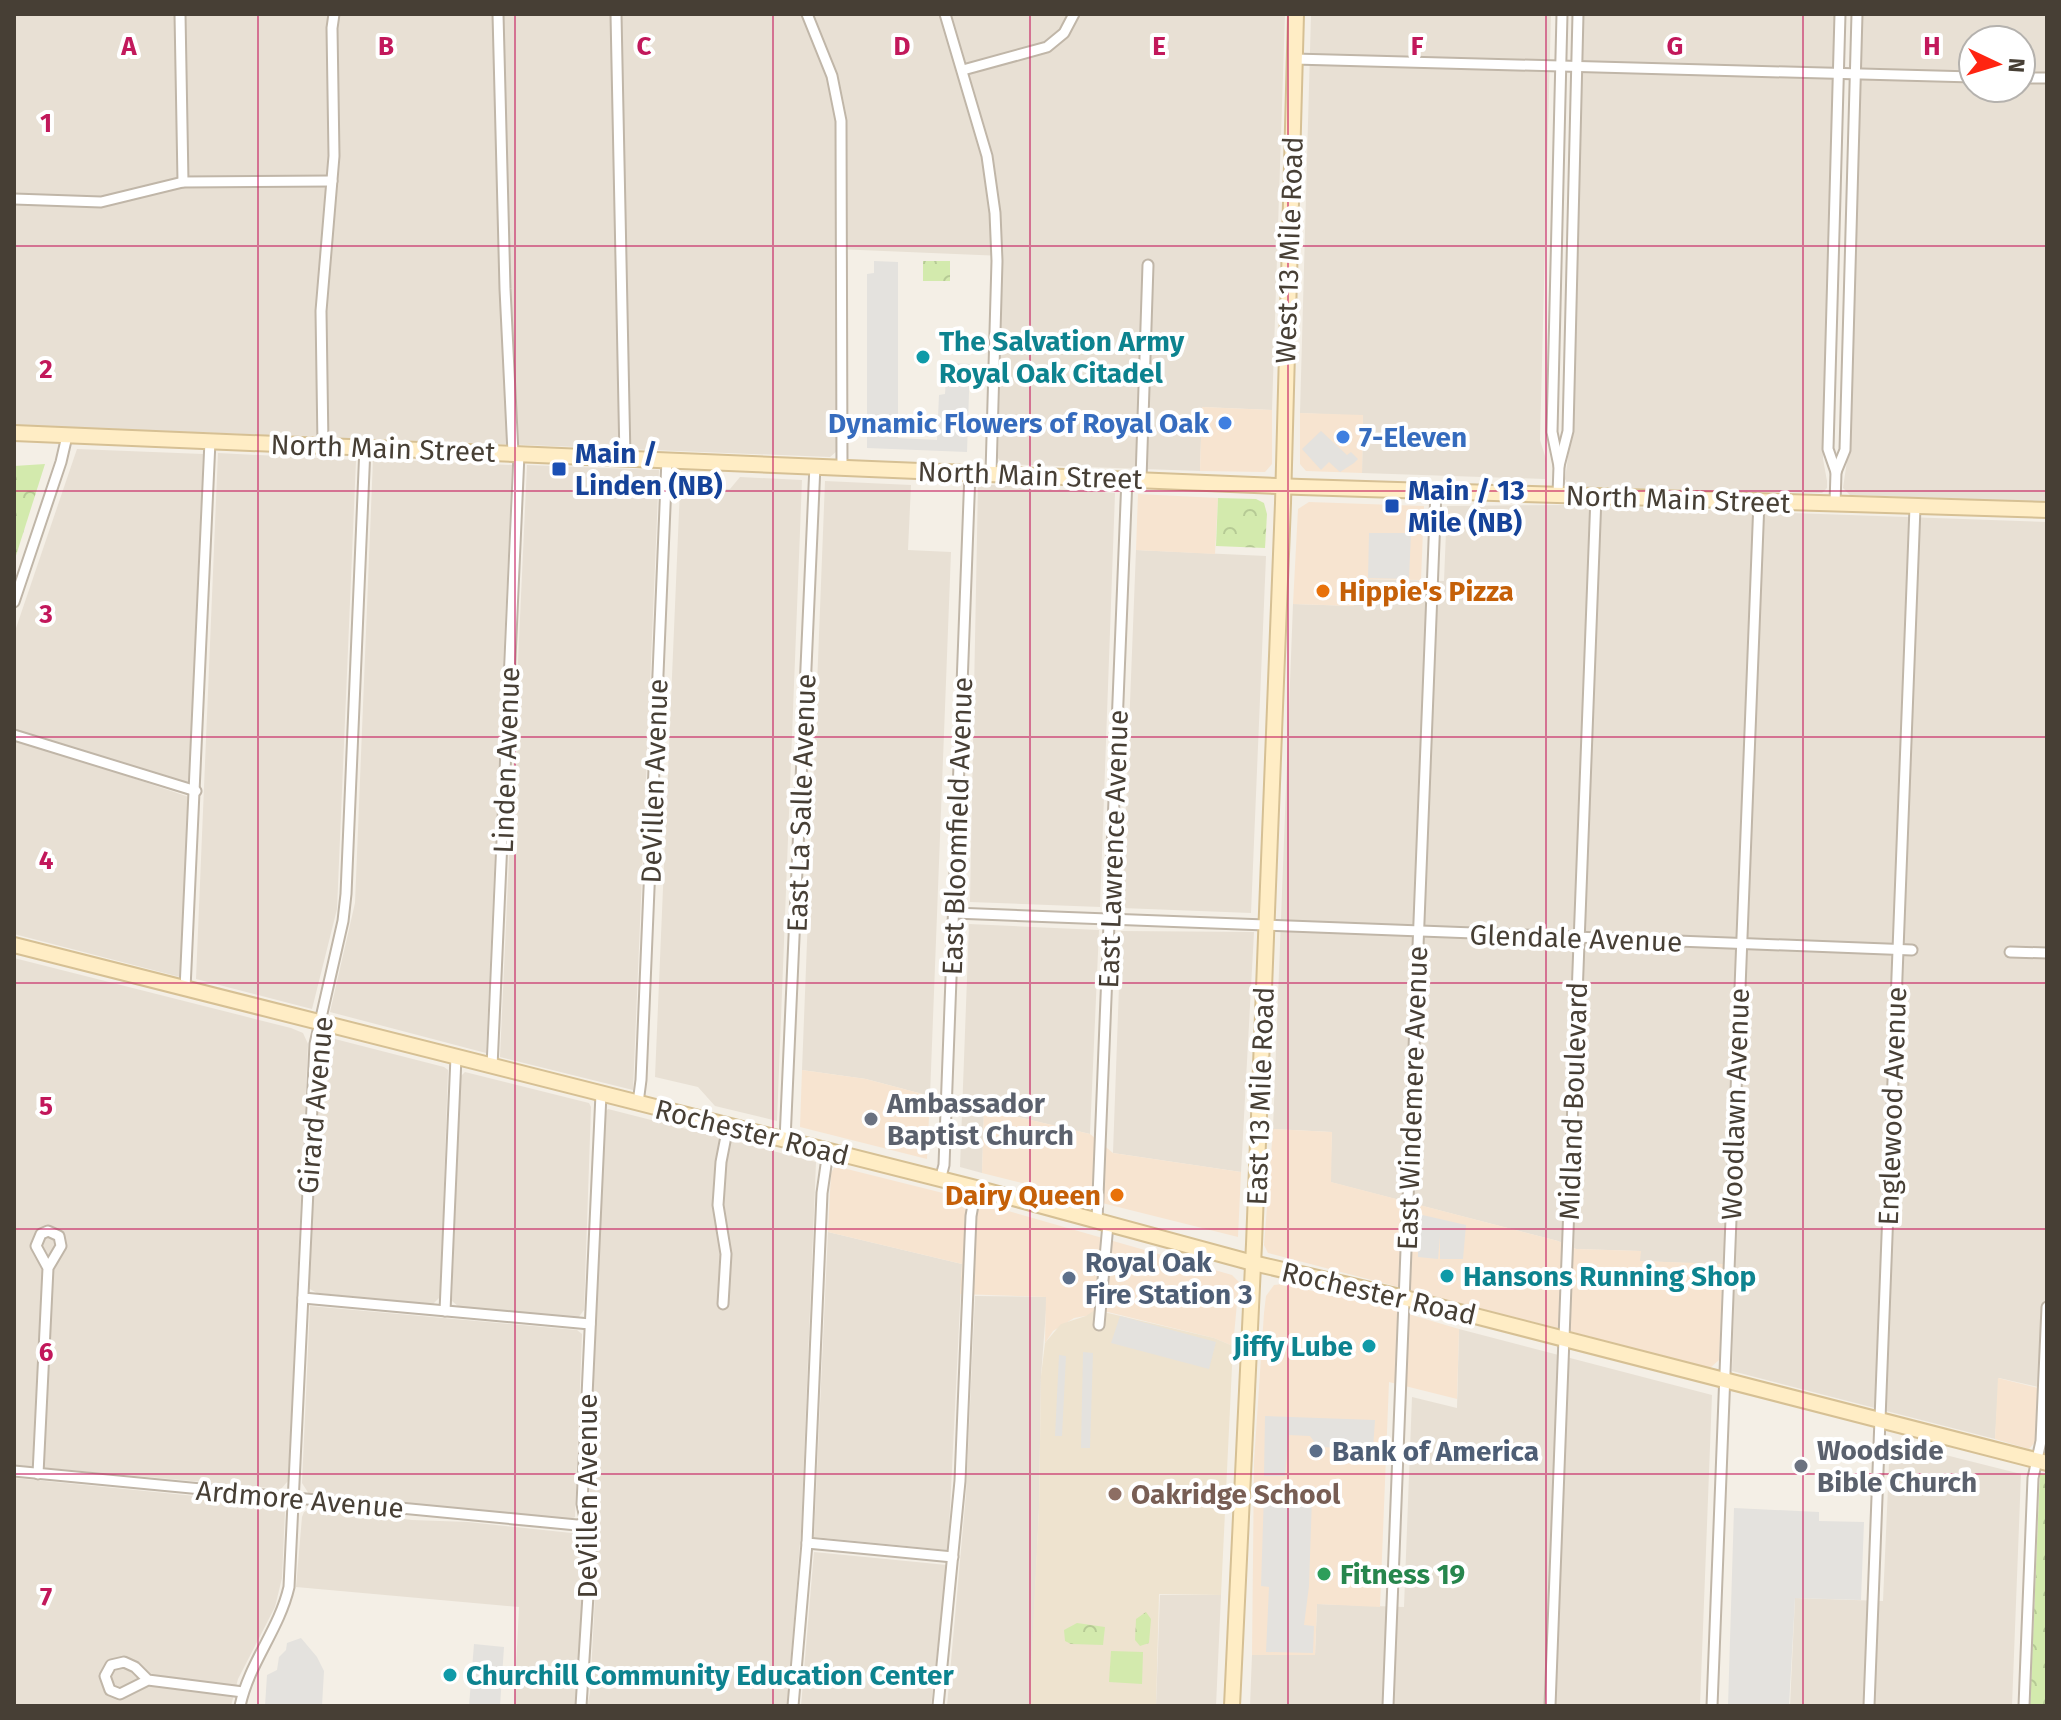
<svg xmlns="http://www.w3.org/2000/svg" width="2061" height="1720" font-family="'Fira Sans',sans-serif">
  <defs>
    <pattern id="park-crowns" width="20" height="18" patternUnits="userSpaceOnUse" patternTransform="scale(2)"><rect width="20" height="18" fill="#d3eaad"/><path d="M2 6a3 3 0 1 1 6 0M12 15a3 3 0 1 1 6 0" fill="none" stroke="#b6ca95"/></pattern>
  </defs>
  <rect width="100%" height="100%" fill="#f4efe6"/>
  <g fill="#e8e0d4" fill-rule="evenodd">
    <path d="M14,14h1271l-13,396 -70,-3 -2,64 -197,-7 -5,-6 5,-202 -167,-7 1,202 -7,6 -816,-32z"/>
    <path d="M1311,14h240l-11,426 6,19 -1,20 -183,-6 1,-57 -63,-3z"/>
    <path d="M1583,14h252l-12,445 4,22v7l-5,5 -251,-6 -3,-3 -3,-5 7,-51z"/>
    <path d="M1861,14h186v488l-197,-7 -7,-7 7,-48zM1973,40h48v48h-48z"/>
    <path d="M77,449l126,5 -14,331 -175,-56v-95z"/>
    <path d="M218,453l138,7 -19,449 -25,100 -116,-30z"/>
    <path d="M373,459l139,6 -26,588 -156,-41 25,-109z"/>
    <path d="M527,465l132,5 -26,620 -133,-33z"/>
    <path d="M740,477l62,3 -25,641 -62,-15 -17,-19 -43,-10 25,-589 50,1z"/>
    <path d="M825,481l86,4 -3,65 43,2 -21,544 -64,-17 -64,-9z"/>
    <path d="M978,484l137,9 -15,414 -130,-5z"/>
    <path d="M1570,505l477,17v867l-48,-11 -4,61 -263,-68 3,-106 -95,-4v-10l-64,-2 -18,-8 -228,-59 2,-50 -59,-3 20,-525 61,2 2,-27 88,2 3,-75z"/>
    <path d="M1136,550l130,6 -15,357 -129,-5z"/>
    <path d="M14,738l175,59 -9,180 -166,-43z"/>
    <path d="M969,924l130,6 -9,204 -106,-25 -2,64 -22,-6z"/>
    <path d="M1121,931l133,1 -13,240 -128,-19z"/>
    <path d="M14,958l277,70 12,5 5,11 -20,437 -7,8 -267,-24z"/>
    <path d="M331,1038l113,29 4,3 -8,227 -7,7 -116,-11 -9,-5 13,-243 3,-5z"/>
    <path d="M465,1072l124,31 2,4 -7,203 -6,8 -119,-11 -7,-6 8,-224z"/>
    <path d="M608,1109l208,53 -15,369 -14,175h-200l3,-13 8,-155 -9,-26 14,-397z"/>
    <path d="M828,1232l134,32 -14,286 -134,-13z"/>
    <path d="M975,1296l72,1 -6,79 -2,132 -9,198h-83l19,-212z"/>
    <path d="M310,1306l267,24 5,4 -7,183 -5,3 -261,-26 -7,-11z"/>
    <path d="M1459,1329l253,66 -12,311h-450l2,-51h63l2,-51 87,3 8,-210 45,11z"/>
    <path d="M1890,1441l131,33 -9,232h-222l5,-108 88,3z"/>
    <path d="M14,1478l263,26 5,3 3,4 -3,67 -7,29 -37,72 -7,27h-217z"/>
    <path d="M313,1507l99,13 56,2 113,12 4,17 -8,155h-63l5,-99 -223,-20 6,-70 2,-5z"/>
    <path d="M814,1552l133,13 -16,141h-130z"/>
    <path d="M1160,1595h61l-5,111h-60z"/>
  </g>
  <g fill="#f7e4d0">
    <path d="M1202,407l70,3v54l-7,8 -65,-1z"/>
    <path d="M1300,413l63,2 -1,58 -56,-2 -6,-7z"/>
    <path d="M1138,494l80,4 -3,56 -79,-4z"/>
    <path d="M1309,502l115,4 -3,74 -65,-1 -2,27 -61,-2 5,-95z"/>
    <path d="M802,1070l64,9 64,17 -3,63 -127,-32z"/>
    <path d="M984,1109l106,25 23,19 128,19 -3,65 -256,-64z"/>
    <path d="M1273,1129l59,3 -1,50 227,59 18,8 65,2 -1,10 83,3 -4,96 -9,8 -442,-115 -4,-8z"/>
    <path d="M835,1166l124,31 273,78 7,7 -6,64 -19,-8 -106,-26 -34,6 -21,13 -8,12 1,-46 -86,-3 2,-30 -134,-32 3,-59z"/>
    <path d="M1282,1284l106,24 71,21 -2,70 -68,-17 -9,225 -63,-3 -2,51h-63l2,-193 10,-149 2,-17 8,-11z"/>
    <path d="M1998,1378l40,10 -3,54 -6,7 -34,-10z"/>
  </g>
  <path fill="#eee3cf" d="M1095,1310l119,28 19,8 -12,249 -62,-1 -3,112h-127l10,-198 2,-132 4,-33 16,-19 25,-8z"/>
  <g fill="url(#park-crowns)">
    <rect x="923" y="261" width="27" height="20"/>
    <path d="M45,464l-31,98v-96z"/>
    <path d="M1218,498l38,1 8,4 3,11 -2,34 -49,-2z"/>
    <path d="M2040,1473l7,2v231h-17z"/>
    <path d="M1146,1612l5,7 -2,24 -9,3 -5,-6 1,-21z"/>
    <path d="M1077,1623l28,4 -2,18 -32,-1 -6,-3 -1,-11z"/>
  </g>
  <path fill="#d3eaad" d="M1111,1651l32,1 -1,32 -33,-2z"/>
  <g fill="#e4e2de">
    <path d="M874,261l24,1v176l39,2 2,-45 6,-1 2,-31 23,1 -3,88 -100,-4v-174l7,-1z"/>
    <path d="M1321,431l26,24 4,-3 7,7 -4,4 -14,9 -11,-10 -8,8 -19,-21z"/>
    <path d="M1369,533h42l-2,46 -41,-1z"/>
    <path d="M1418,1214l48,11 -3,34h-23v-23l-2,23 -20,-2z"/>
    <path d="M1120,1316l96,26 -7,27 -98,-26z"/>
    <path d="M1083,1352l10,1 -3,95h-9z"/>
    <path d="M1059,1355l7,1 -4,80h-7z"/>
    <path d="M1265,1416l110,4 -2,29 -55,-2 -8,-11 -21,-1 -4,41h-21z"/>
    <path d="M1264,1493l48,4 -3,89 -5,39 10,1 -1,27 -47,-1 3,-65 -8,-1z"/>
    <path d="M1734,1508l85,4v9l45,1 -3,78 -66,-2 -6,108h-61z"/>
    <path d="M301,1638l16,19 7,14 -2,35h-57l2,-31 10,-5 2,-13 7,-7 1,-7z"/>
    <path d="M474,1644l30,3 -4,59h-31z"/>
  </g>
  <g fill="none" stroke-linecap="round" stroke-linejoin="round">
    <g stroke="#c0b6a8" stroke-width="13">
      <g id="street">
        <path d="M180,14l3,168"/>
        <path d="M498,14l7,275 8,164"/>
        <path d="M616,14l9,444"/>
        <path d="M807,14l25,62 9,45 1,346"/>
        <path d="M945,14l42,142 8,57 2,48 -6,212"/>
        <path d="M1294,59l679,18"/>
        <path d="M963,70l84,-23 17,-14 10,-19"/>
        <path d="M2021,78h26"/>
        <path d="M14,199l87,3 82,-20 149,-1"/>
        <path d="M323,446l-2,-135 13,-155 -2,-128 2,-14"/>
        <path d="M1559,466l-7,-34 10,-418"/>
        <path d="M1836,472l9,-22 12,-436"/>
        <path d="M1141,479l7,-214"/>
        <path d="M1558,495l1,-29 9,-35 10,-417"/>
        <path d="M1835,504l1,-32 -8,-23 12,-435"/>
        <path d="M14,602l47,-140 6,-26"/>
        <path d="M14,735l182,56"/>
        <path d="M954,913l958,37"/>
        <path d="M2010,952l37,1"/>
        <path d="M185,989l25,-548"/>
        <path d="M492,1067l27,-613"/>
        <path d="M638,1103l3,-23 26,-621"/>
        <path d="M785,1140l30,-675"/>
        <path d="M940,1180l4,-15 26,-693"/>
        <path d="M1097,1221l30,-743"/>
        <path d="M303,1298l287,26"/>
        <path d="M723,1304l3,-50 -8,-49 3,-43 7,-36"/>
        <path d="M445,1311l11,-254"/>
        <path d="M1099,1325l9,-101"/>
        <path d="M14,1471l563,54 8,-2"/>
        <path d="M38,1474l10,-206 13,-22 -2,-10 -11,-5 -7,3 -5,12 12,22"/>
        <path d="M807,1543l146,14"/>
        <path d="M148,1680l-28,14 -10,-4 -5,-14 6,-11 13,-3 11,5 13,13 95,12"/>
        <path d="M240,1706c9,-43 39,-76 49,-119l26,-543 28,-123 3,-27 19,-447"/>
        <path d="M581,1706l10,-158 -9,-44 19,-410"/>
        <path d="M793,1706l14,-163 15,-350 6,-42"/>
        <path d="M938,1706l22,-225 11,-265 5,-28"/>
        <path d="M1388,1706l48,-1215"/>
        <path d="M1550,1706l46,-1210"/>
        <path d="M1712,1706l47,-1205"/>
        <path d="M1869,1706l46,-1199"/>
        <path d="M2024,1706l9,-228 8,-37 6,-134"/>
      </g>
    </g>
    <g stroke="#d6c094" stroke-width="18">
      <g id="secondary">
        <path d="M14,433l1287,54 746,23"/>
        <path d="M14,945l962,243 277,75 152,35 642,165"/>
        <path d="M1232,1706l22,-462 29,-741 13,-489"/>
      </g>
    </g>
    <use href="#street" stroke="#fff" stroke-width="9"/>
    <use href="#secondary" stroke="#ffedc5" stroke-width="14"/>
  </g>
  <path fill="none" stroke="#c2185b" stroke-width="2" stroke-opacity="0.55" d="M258,14v1692M515,14v1692M773,14v1692M1030,14v1692M1288,14v1692M1546,14v1692M1803,14v1692M14,246h2033M14,491h2033M14,737h2033M14,983h2033M14,1229h2033M14,1474h2033"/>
  <g fill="#0f9aa8" stroke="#fff" stroke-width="3">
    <circle cx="923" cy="357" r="8"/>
    <circle cx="1447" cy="1276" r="8"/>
    <circle cx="1369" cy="1346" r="8"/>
    <circle cx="450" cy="1675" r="8"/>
  </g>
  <g fill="#3f7fe0" stroke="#fff" stroke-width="3">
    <circle cx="1225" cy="423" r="8"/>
    <circle cx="1343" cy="437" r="8"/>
  </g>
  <g fill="#1a4fb4" stroke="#fff" stroke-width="3">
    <rect x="551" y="461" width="16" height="16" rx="4"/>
    <rect x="1384" y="498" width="16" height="16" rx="4"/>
  </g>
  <g fill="#e8710a" stroke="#fff" stroke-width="3">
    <circle cx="1323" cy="591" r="8"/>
    <circle cx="1117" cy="1195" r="8"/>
  </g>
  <g fill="#6b7280" stroke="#fff" stroke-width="3">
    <circle cx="871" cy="1119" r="8"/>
    <circle cx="1801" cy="1466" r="8"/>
  </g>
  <g fill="#5c6f8a" stroke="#fff" stroke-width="3">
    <circle cx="1069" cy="1278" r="8"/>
    <circle cx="1316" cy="1451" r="8"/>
  </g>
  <circle fill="#8d6e63" stroke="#fff" stroke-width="3" cx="1115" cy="1494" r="8"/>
  <circle fill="#2e9e5b" stroke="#fff" stroke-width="3" cx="1324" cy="1574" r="8"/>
  <g text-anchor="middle" stroke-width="8" stroke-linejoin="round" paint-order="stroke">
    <g font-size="28" fill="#473f35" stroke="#fff">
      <text transform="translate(1289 250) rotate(-88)" y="10">West 13 Mile Road</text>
      <text transform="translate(383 448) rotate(2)" y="10">North Main Street</text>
      <text transform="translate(1030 475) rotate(2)" y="10">North Main Street</text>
      <text transform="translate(1678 499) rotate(2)" y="10">North Main Street</text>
      <text transform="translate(506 760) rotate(-88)" y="10">Linden Avenue</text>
      <text transform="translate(654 781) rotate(-88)" y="10">DeVillen Avenue</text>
      <text transform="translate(801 803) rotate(-88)" y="10">East La Salle Avenue</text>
      <text transform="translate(957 826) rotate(-88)" y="10">East Bloomfield Avenue</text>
      <text transform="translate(1113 849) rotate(-88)" y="10">East Lawrence Avenue</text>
      <text transform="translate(1576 938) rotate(2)" y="10">Glendale Avenue</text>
      <text transform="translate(1260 1096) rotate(-88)" y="10">East 13 Mile Road</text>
      <text transform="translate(1412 1098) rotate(-88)" y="10">East Windemere Avenue</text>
      <text transform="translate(1573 1101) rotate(-88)" y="10">Midland Boulevard</text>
      <text transform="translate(1735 1104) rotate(-88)" y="10">Woodlawn Avenue</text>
      <text transform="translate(315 1105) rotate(-85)" y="10">Girard Avenue</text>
      <text transform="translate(1892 1106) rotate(-88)" y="10">Englewood Avenue</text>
      <text transform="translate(752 1132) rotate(14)" y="10">Rochester Road</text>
      <text transform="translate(1379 1293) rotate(13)" y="10">Rochester Road</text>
      <text transform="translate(587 1496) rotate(-90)" y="10">DeVillen Avenue</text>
      <text transform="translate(300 1499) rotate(5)" y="10">Ardmore Avenue</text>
    </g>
    <g font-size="28" font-weight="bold" fill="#0d838f" stroke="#fff" text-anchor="start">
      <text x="939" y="351">The Salvation Army<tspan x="939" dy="32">Royal Oak Citadel</tspan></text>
      <text x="1463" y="1286">Hansons Running Shop</text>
      <text x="1353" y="1356" text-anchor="end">Jiffy Lube</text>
      <text x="466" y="1685">Churchill Community Education Center</text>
    </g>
    <g font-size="28" font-weight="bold" fill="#366cbe" stroke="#fff" text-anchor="end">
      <text x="1209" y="433">Dynamic Flowers of Royal Oak</text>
      <text x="1359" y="447" text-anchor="start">7-Eleven</text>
    </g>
    <g font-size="28" font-weight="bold" fill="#164399" stroke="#fff" text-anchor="start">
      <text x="575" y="463">Main /<tspan x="575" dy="32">Linden (NB)</tspan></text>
      <text x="1408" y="500">Main / 13<tspan x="1408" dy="32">Mile (NB)</tspan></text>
    </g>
    <g font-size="28" font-weight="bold" fill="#c56008" stroke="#fff" text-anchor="start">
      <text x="1339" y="601">Hippie's Pizza</text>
      <text x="1101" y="1205" text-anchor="end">Dairy Queen</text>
    </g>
    <g font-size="28" font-weight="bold" fill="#5b616d" stroke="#fff" text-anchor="start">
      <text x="887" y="1113">Ambassador<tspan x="887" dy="32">Baptist Church</tspan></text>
      <text x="1817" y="1460">Woodside<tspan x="1817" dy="32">Bible Church</tspan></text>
    </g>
    <g font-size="28" font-weight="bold" fill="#4e5e75" stroke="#fff" text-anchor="start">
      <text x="1085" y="1272">Royal Oak<tspan x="1085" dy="32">Fire Station 3</tspan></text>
      <text x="1332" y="1461">Bank of America</text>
    </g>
    <g font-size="28" font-weight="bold" fill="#785e54" stroke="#fff" text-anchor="start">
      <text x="1131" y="1504">Oakridge School</text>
    </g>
    <g font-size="28" font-weight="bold" fill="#27864d" stroke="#fff" text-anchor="start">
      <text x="1340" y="1584">Fitness 19</text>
    </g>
  </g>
  <g font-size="26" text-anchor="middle" font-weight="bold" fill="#c2185b" stroke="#fff" stroke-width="8" stroke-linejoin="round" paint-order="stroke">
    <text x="129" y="55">A</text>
    <text x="386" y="55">B</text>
    <text x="644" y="55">C</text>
    <text x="902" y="55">D</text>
    <text x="1159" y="55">E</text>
    <text x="1417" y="55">F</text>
    <text x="1675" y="55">G</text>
    <text x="1932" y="55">H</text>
    <text x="46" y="132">1</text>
    <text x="46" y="378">2</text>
    <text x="46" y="623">3</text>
    <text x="46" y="869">4</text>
    <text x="46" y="1115">5</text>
    <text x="46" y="1361">6</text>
    <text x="46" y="1606">7</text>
  </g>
  <rect width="2061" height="1720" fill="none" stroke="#473f35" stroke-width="32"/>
  <g transform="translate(1997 64) rotate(94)"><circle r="38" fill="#ffffff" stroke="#b5b2ae" stroke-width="2"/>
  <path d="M0-6L14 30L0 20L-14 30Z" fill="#ff2512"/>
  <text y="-12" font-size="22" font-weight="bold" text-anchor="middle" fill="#473f35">N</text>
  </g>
</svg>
